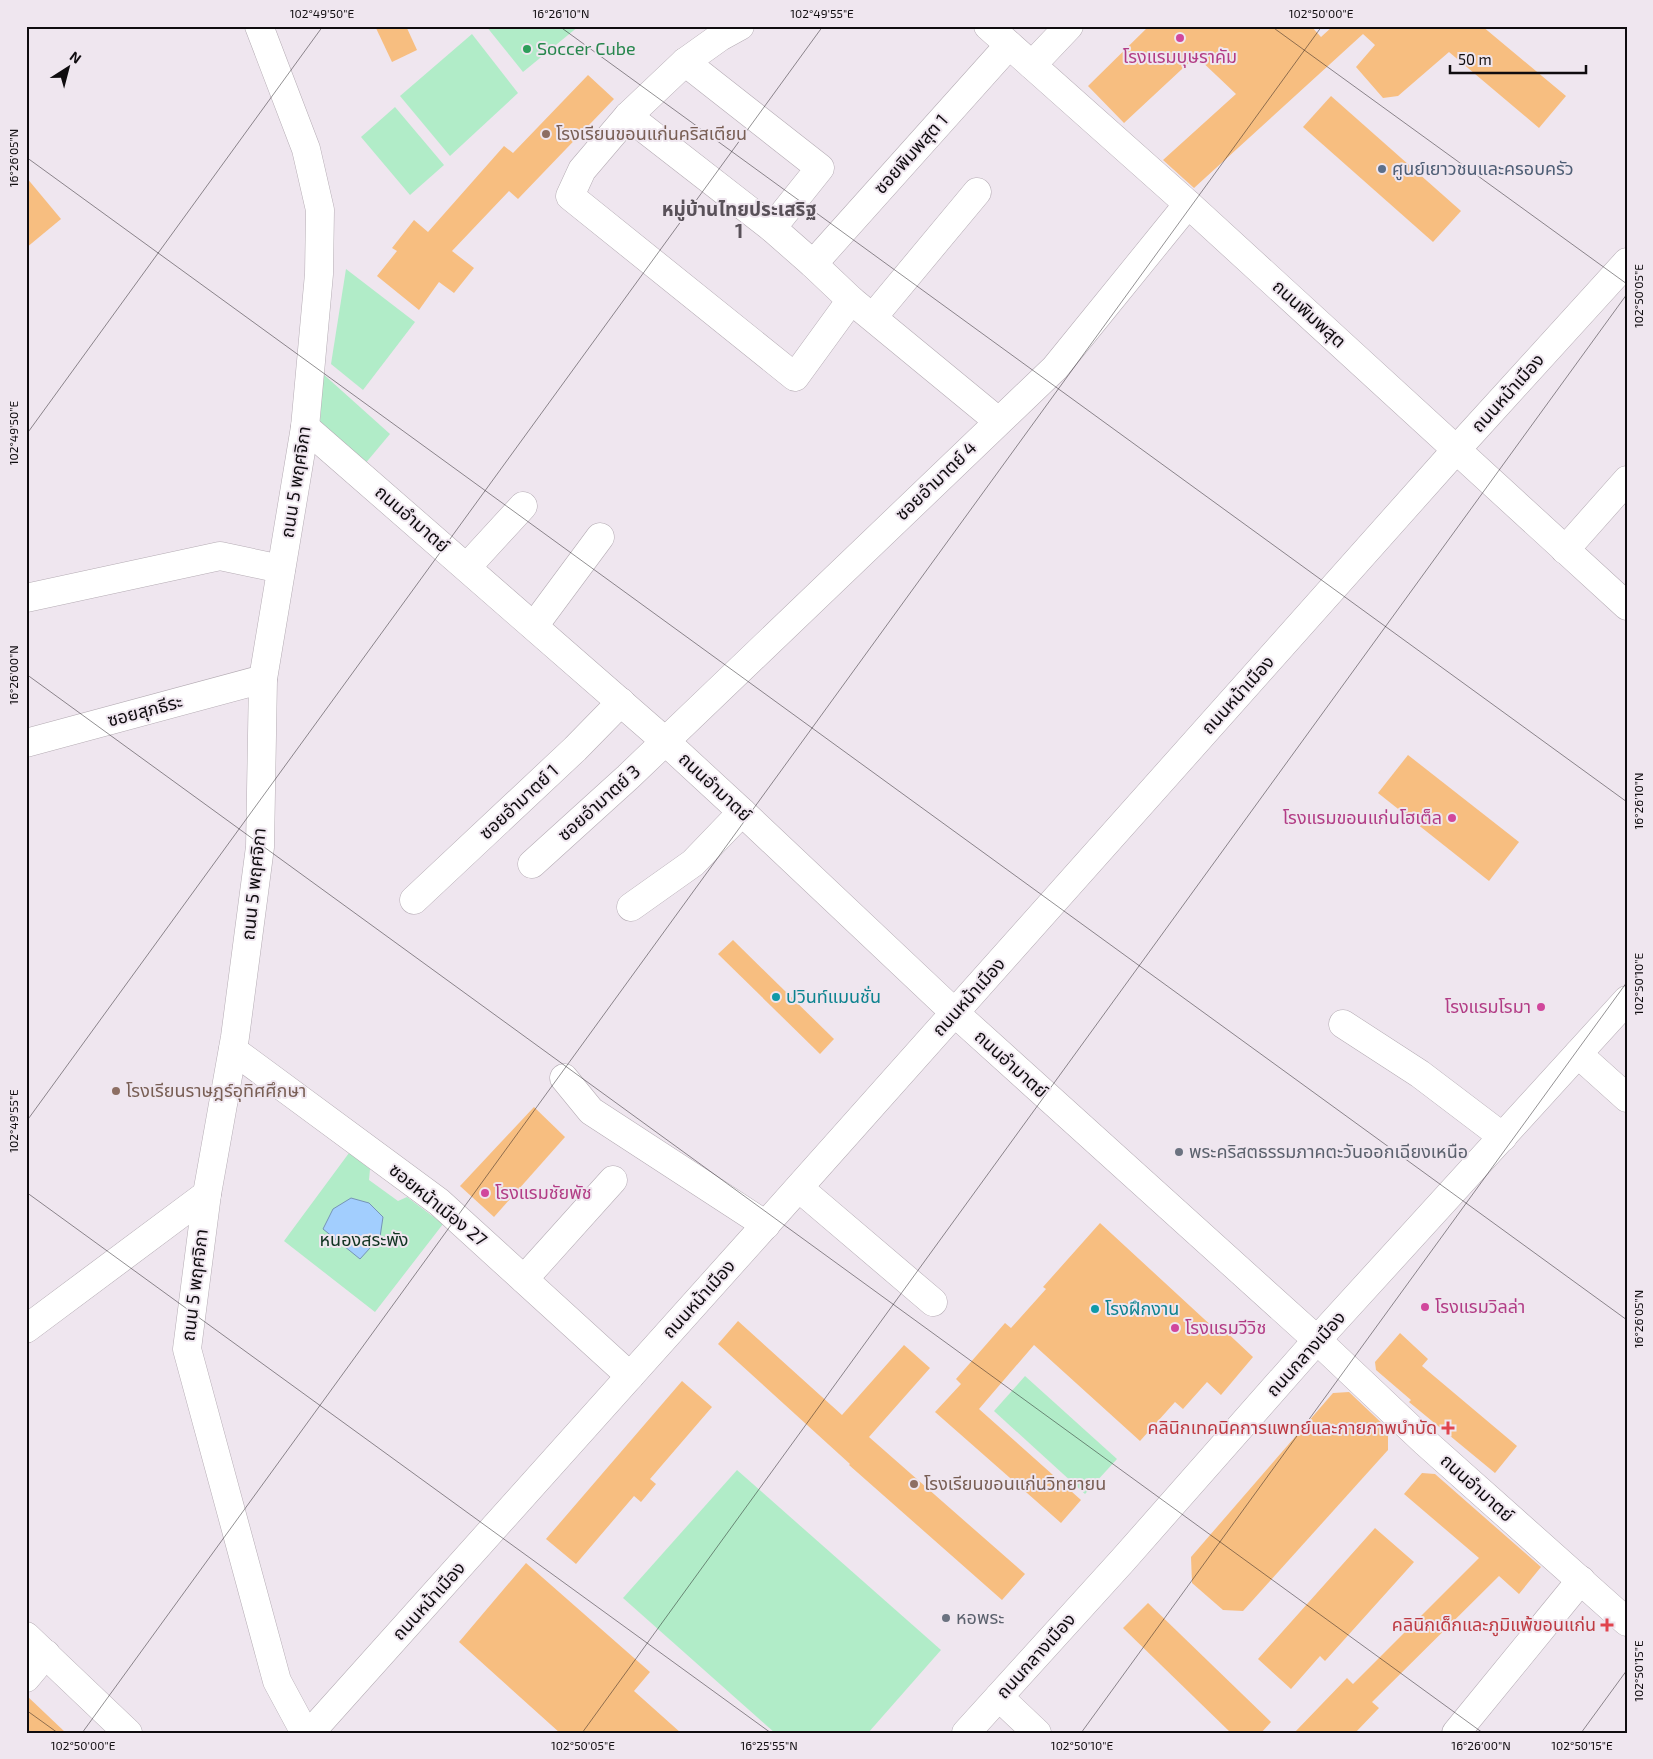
<svg xmlns="http://www.w3.org/2000/svg" width="1653" height="1759" font-family="'Exo 2','Noto Sans Thai',sans-serif">
  <rect width="100%" height="100%" fill="#efe6ef"/>
  <g fill="#b1ecc8">
    <path d="M486,26h93l-56,46z"/>
    <path d="M472,34l46,59 -68,63 -50,-60z"/>
    <path d="M395,107l49,58 -34,30 -49,-58z"/>
    <path d="M346,269l69,53 -52,68 -32,-26z"/>
    <path d="M322,373l68,61 -26,31 -44,-41z"/>
    <path d="M349,1153l21,16 -1,11 29,21 9,-4 36,27 -68,88 -91,-71z"/>
    <path d="M1025,1376l92,83 -32,35 -91,-83z"/>
    <path d="M737,1470l204,180 -73,83h-93l-152,-135z"/>
  </g>
  <path fill="#a2cefe" stroke="#7694b6" d="M351,1198l18,5 14,14 -3,20 -20,22 -37,-30 10,-20z"/>
  <g fill="#f7be80">
    <path d="M375,26h31l11,24 -25,12z"/>
    <path d="M1149,26h162l10,11 12,-11h149l84,70 -27,32 -90,-76 -51,44 -15,2 -27,-31 19,-22 -12,-11 -169,154 -31,-28 73,-66 -40,-38 -72,67 -36,-37z"/>
    <path d="M588,75l26,24 -96,100 -9,-8 -57,60 22,17 -20,25 -15,-11 -20,28 -42,-34 20,-25 -5,-3 22,-28 14,12 76,-86 9,7z"/>
    <path d="M1331,96l130,115 -28,31 -130,-115z"/>
    <path d="M26,177l35,42 -35,29z"/>
    <path d="M1408,755l111,87 -30,39 -111,-88z"/>
    <path d="M733,940l101,99 -14,15 -102,-100z"/>
    <path d="M534,1107l31,30 -71,80 -34,-31z"/>
    <path d="M1100,1223l116,107 4,-4 33,31 -32,38 -14,-13 -24,27 -8,-7 -35,39 -106,-96 -55,64 102,91 -20,23 -126,-111 26,-28 -5,-5 49,-56 6,5 35,-39 -3,-2z"/>
    <path d="M738,1321l104,94 62,-70 26,23 -61,69 156,137 -23,26 -153,-135 1,-1 -132,-120z"/>
    <path d="M1400,1333l28,26 -6,7 95,80 -22,27 -86,-71 2,-2 -35,-30 -1,-8z"/>
    <path d="M682,1381l30,26 -62,72 6,5 -15,18 -7,-6 -58,68 -30,-25z"/>
    <path d="M1349,1392l39,37v21l-145,161 -20,-1 -31,-27 -1,-26 142,-164z"/>
    <path d="M1422,1473l13,1 106,93 -22,27 -20,-18 -127,126 7,6 -24,25h-61l53,-55 6,6 126,-126 -75,-64z"/>
    <path d="M1375,1528l39,34 -89,99 -5,-5 -29,33 -33,-30z"/>
    <path d="M526,1563l124,109 -16,19 47,42h-121l-101,-91z"/>
    <path d="M1148,1603l123,119 -10,11h-30l-108,-105z"/>
    <path d="M26,1695l40,38h-40z"/>
  </g>
  <g fill="none" stroke-linecap="round" stroke-linejoin="round">
    <g stroke="#b5acb4" stroke-width="29">
      <g id="minor">
        <path d="M259,26l47,123 14,61 -1,64 -14,153 -42,252 -3,168 -25,190 -28,157 -20,155 90,332 28,52"/>
        <path d="M740,26l-20,11 -35,25 -57,54 -46,54 -12,26 225,181 56,-77"/>
        <path d="M988,26l200,178 439,402"/>
        <path d="M685,62l135,106 -48,60"/>
        <path d="M1032,65l37,-39"/>
        <path d="M628,116l144,112 41,36 38,36 147,121"/>
        <path d="M813,264l196,-219"/>
        <path d="M873,317l104,-125"/>
        <path d="M305,427l360,314 77,71 213,201 362,327 108,102 202,180"/>
        <path d="M1565,550l62,-70"/>
        <path d="M467,567l56,-61"/>
        <path d="M26,598l194,-42 61,13"/>
        <path d="M534,626l66,-89"/>
        <path d="M26,743l237,-64"/>
        <path d="M532,864l96,-87 427,-409 133,-164"/>
        <path d="M414,900l161,-151 46,-47"/>
        <path d="M631,907l62,-44 49,-51"/>
        <path d="M1343,1024l77,50 83,63"/>
        <path d="M233,1050l206,152 191,174"/>
        <path d="M1578,1054l49,44"/>
        <path d="M564,1078l27,33 175,114"/>
        <path d="M799,1188l134,114"/>
        <path d="M524,1279l89,-99"/>
        <path d="M26,1329l181,-135"/>
        <path d="M26,1678l20,-24"/>
        <path d="M999,1697l38,36"/>
        <path d="M310,1733l450,-502 696,-781 171,-188"/>
        <path d="M1456,1733l125,-153"/>
      </g>
    </g>
    <g stroke="#b5acb4" stroke-width="29">
      <g id="major">
        <path d="M26,1636l102,97"/>
        <path d="M966,1733l157,-173 194,-220 310,-340"/>
      </g>
    </g>
    <use href="#minor" stroke="#fff" stroke-width="28"/>
    <use href="#major" stroke="#fff" stroke-width="28"/>
  </g>
  <path fill="none" stroke="#0f0c0f" stroke-width="1" stroke-opacity="0.45" d="M559,26l1068,776M1271,26l356,258M26,157l1601,1163M26,435l297,-409M26,674l1457,1059M26,1122l797,-1096M26,1192l745,541M26,1710l32,23M82,1733l1240,-1707M582,1733l1045,-1439M1081,1733l546,-751M1581,1733l46,-63"/>
  <g fill="#d1479c" stroke="#efe6ef" stroke-width="2">
    <circle cx="1180" cy="38" r="5"/>
    <circle cx="1452" cy="818" r="5"/>
    <circle cx="1541" cy="1007" r="5"/>
    <circle cx="485" cy="1193" r="5"/>
    <circle cx="1425" cy="1307" r="5"/>
    <circle cx="1175" cy="1328" r="5"/>
  </g>
  <circle fill="#2e9e5b" stroke="#efe6ef" stroke-width="2" cx="527" cy="49" r="5"/>
  <g fill="#8d6e63" stroke="#efe6ef" stroke-width="2">
    <circle cx="546" cy="134" r="5"/>
    <circle cx="116" cy="1091" r="5"/>
    <circle cx="914" cy="1484" r="5"/>
  </g>
  <circle fill="#5c6f8a" stroke="#efe6ef" stroke-width="2" cx="1382" cy="169" r="5"/>
  <g fill="#0f9aa8" stroke="#efe6ef" stroke-width="2">
    <circle cx="776" cy="997" r="5"/>
    <circle cx="1095" cy="1309" r="5"/>
  </g>
  <g fill="#6b7280" stroke="#efe6ef" stroke-width="2">
    <circle cx="1179" cy="1152" r="5"/>
    <circle cx="946" cy="1618" r="5"/>
  </g>
  <g fill="#e0444e" stroke="#efe6ef" stroke-width="2">
    <path d="M1445.5 1420.5h5v5h5v5h-5v5h-5v-5h-5v-5h5z"/>
    <path d="M1604.5 1617.5h5v5h5v5h-5v5h-5v-5h-5v-5h5z"/>
  </g>
  <g text-anchor="middle" stroke-width="4" stroke-linejoin="round" paint-order="stroke">
    <g font-size="18" fill="#27864d" stroke="#efe6ef" text-anchor="start">
      <text x="537" y="55">Soccer Cube</text>
    </g>
    <g font-size="18" fill="#b23c85" stroke="#efe6ef" text-anchor="start">
      <text x="1180" y="63" text-anchor="middle">โรงแรมบุษราคัม</text>
      <text x="1442" y="824" text-anchor="end">โรงแรมขอนแก่นโฮเต็ล</text>
      <text x="1531" y="1013" text-anchor="end">โรงแรมโรมา</text>
      <text x="495" y="1199">โรงแรมชัยพัช</text>
      <text x="1435" y="1313">โรงแรมวิลล่า</text>
      <text x="1185" y="1334">โรงแรมวีวิช</text>
    </g>
    <g font-size="18" fill="#785e54" stroke="#efe6ef" text-anchor="start">
      <text x="556" y="140">โรงเรียนขอนแก่นคริสเตียน</text>
      <text x="126" y="1097">โรงเรียนราษฎร์อุทิศศึกษา</text>
      <text x="924" y="1490">โรงเรียนขอนแก่นวิทยายน</text>
    </g>
    <g font-size="18" fill="#0f0c0f" stroke="#efe6ef">
      <text transform="translate(911 154) rotate(-48)" y="6">ซอยพิมพสุต 1</text>
      <text transform="translate(1309 314) rotate(42)" y="6">ถนนพิมพสุต</text>
      <text transform="translate(1508 393) rotate(-48)" y="6">ถนนหน้าเมือง</text>
      <text transform="translate(936 481) rotate(-44)" y="6">ซอยอำมาตย์ 4</text>
      <text transform="translate(296 482) rotate(-81)" y="6">ถนน 5 พฤศจิกา</text>
      <text transform="translate(412 519) rotate(41)" y="6">ถนนอำมาตย์</text>
      <text transform="translate(1238 695) rotate(-48)" y="6">ถนนหน้าเมือง</text>
      <text transform="translate(145 711) rotate(-15)" y="6">ซอยสุภธีระ</text>
      <text transform="translate(715 787) rotate(43)" y="6">ถนนอำมาตย์</text>
      <text transform="translate(519 802) rotate(-43)" y="6">ซอยอำมาตย์ 1</text>
      <text transform="translate(599 803) rotate(-42)" y="6">ซอยอำมาตย์ 3</text>
      <text transform="translate(254 884) rotate(-84)" y="6">ถนน 5 พฤศจิกา</text>
      <text transform="translate(969 997) rotate(-48)" y="6">ถนนหน้าเมือง</text>
      <text transform="translate(1011 1064) rotate(42)" y="6">ถนนอำมาตย์</text>
      <text transform="translate(438 1205) rotate(39)" y="6">ซอยหน้าเมือง 27</text>
      <text transform="translate(195 1285) rotate(-83)" y="6">ถนน 5 พฤศจิกา</text>
      <text transform="translate(699 1299) rotate(-48)" y="6">ถนนหน้าเมือง</text>
      <text transform="translate(1306 1354) rotate(-48)" y="6">ถนนกลางเมือง</text>
      <text transform="translate(1477 1488) rotate(42)" y="6">ถนนอำมาตย์</text>
      <text transform="translate(429 1601) rotate(-48)" y="6">ถนนหน้าเมือง</text>
      <text transform="translate(1036 1656) rotate(-48)" y="6">ถนนกลางเมือง</text>
    </g>
    <g font-size="18" fill="#4e5e75" stroke="#efe6ef" text-anchor="start">
      <text x="1392" y="175">ศูนย์เยาวชนและครอบครัว</text>
    </g>
    <g font-size="18" fill="#0d838f" stroke="#efe6ef" text-anchor="start">
      <text x="786" y="1003">ปวินท์แมนชั่น</text>
      <text x="1105" y="1315">โรงฝึกงาน</text>
    </g>
    <g font-size="18" fill="#5b616d" stroke="#efe6ef" text-anchor="start">
      <text x="1189" y="1158">พระคริสตธรรมภาคตะวันออกเฉียงเหนือ</text>
      <text x="956" y="1624">หอพระ</text>
    </g>
    <g font-size="18" fill="#103422" stroke="#efe6ef">
      <text x="364" y="1246">หนองสระพัง</text>
    </g>
    <g font-size="18" fill="#be3a42" stroke="#efe6ef" text-anchor="end">
      <text x="1437" y="1434">คลินิกเทคนิคการแพทย์และกายภาพบำบัด</text>
      <text x="1596" y="1631">คลินิกเด็กและภูมิแพ้ขอนแก่น</text>
    </g>
    <g font-size="19" font-weight="bold" fill="#595159" stroke="#efe6ef">
      <text x="739" y="216">หมู่บ้านไทยประเสริฐ<tspan x="739" dy="22">1</tspan></text>
    </g>
  </g>
  <rect width="1653" height="1759" fill="none" stroke="#efe6ef" stroke-width="55"/>
  <g transform="translate(68 68) rotate(36)" stroke="#efe6ef" stroke-width="4" paint-order="stroke">
  <path d="M0-4L9 19L0 12L-9 19Z" fill="#0f0c0f"/>
  <text y="-8" font-size="14" font-weight="bold" text-anchor="middle" fill="#0f0c0f">N</text>
  </g>
  <path d="M1450 65v8h136v-8" fill="none" stroke="#0f0c0f" stroke-width="2.5"/>
  <text x="1458" y="65" font-size="15" fill="#0f0c0f" stroke="#efe6ef" stroke-width="4" paint-order="stroke">50 m</text>
  <rect x="28" y="28" width="1598" height="1704" fill="none" stroke="#0f0c0f" stroke-width="2"/>
  <g font-size="12" text-anchor="middle" fill="#0f0c0f">
    <text x="322" y="18">102°49'50"E</text>
    <text x="561" y="18">16°26'10"N</text>
    <text x="822" y="18">102°49'55"E</text>
    <text x="1321" y="18">102°50'00"E</text>
    <text transform="translate(14 158) rotate(-90)" y="4">16°26'05"N</text>
    <text transform="translate(1639 296) rotate(-90)" y="4">102°50'05"E</text>
    <text transform="translate(14 433) rotate(-90)" y="4">102°49'50"E</text>
    <text transform="translate(14 675) rotate(-90)" y="4">16°26'00"N</text>
    <text transform="translate(1639 801) rotate(-90)" y="4">16°26'10"N</text>
    <text transform="translate(1639 984) rotate(-90)" y="4">102°50'10"E</text>
    <text transform="translate(14 1121) rotate(-90)" y="4">102°49'55"E</text>
    <text transform="translate(1639 1319) rotate(-90)" y="4">16°26'05"N</text>
    <text transform="translate(1639 1671) rotate(-90)" y="4">102°50'15"E</text>
    <text x="83" y="1750">102°50'00"E</text>
    <text x="583" y="1750">102°50'05"E</text>
    <text x="769" y="1750">16°25'55"N</text>
    <text x="1082" y="1750">102°50'10"E</text>
    <text x="1481" y="1750">16°26'00"N</text>
    <text x="1582" y="1750">102°50'15"E</text>
  </g>
</svg>
